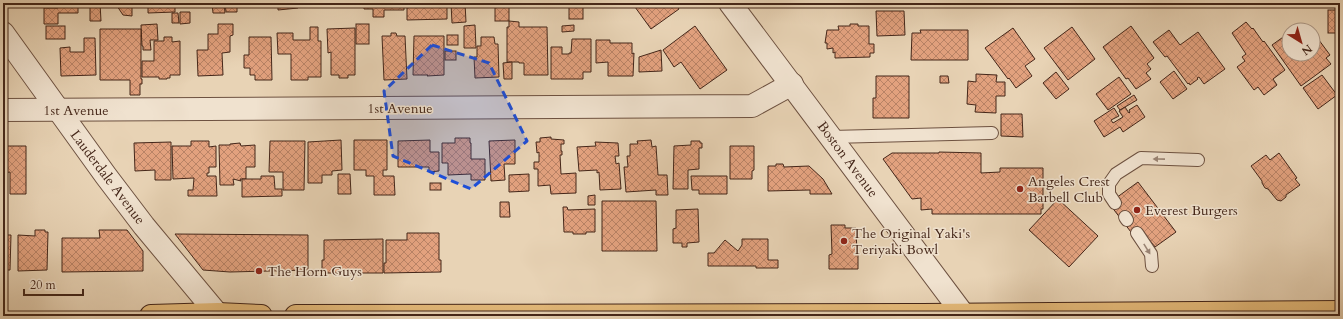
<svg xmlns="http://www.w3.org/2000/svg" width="1343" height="319" font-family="Cardo,serif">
  <defs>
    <pattern id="building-cross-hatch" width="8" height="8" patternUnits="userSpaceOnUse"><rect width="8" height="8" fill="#e2a17e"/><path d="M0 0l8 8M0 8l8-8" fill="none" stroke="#b98366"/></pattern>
  </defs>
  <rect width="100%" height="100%" fill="#e8d3b5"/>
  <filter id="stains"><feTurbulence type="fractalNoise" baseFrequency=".005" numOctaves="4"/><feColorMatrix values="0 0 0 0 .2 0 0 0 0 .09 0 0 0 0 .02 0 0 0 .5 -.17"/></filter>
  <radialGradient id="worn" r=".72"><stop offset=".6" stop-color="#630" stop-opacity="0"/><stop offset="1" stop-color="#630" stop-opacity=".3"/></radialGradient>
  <g fill="url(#building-cross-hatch)" stroke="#442619">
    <path d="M8,3h34v3l-34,1z"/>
    <path d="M58,3h20v10h-20v11h-14v-16h14z"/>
    <path d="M90,3h10l1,18h-11z"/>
    <path d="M115,3h17v13l-9,-1z"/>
    <path d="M148,3h27v9l-27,1z"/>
    <path d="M212,3h12l1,10h-12z"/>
    <path d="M225,3h12v9h-11z"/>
    <path d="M278,3h20v5l-20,2z"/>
    <path d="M364,3h40v7h-20v7h-11v-8h-9z"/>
    <path d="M407,3h40v16l-40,1z"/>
    <path d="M451,3h14l1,19 -14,1z"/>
    <rect x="495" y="3" width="14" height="18"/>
    <rect x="569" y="3" width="14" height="16"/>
    <path d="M640,3h35l4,6 -28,20 -16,-22z"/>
    <rect x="1328" y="10" width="12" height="23"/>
    <path d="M876,11h28l1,24 -28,1z"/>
    <path d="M180,12h10v11l-10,1z"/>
    <path d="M172,13h6l1,10h-7z"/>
    <path d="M509,21l10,1v5h28l1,48h-24v-12h-5v-1h-12v-35h2z"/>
    <path d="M1246,22l6,7 1,-1 10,14 1,-1 21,29 -12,9 4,6 -13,10 -6,-8 -4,3 -17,-23 8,-6 -3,-4 4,-3 -14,-21z"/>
    <path d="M157,24l1,16h-8l1,10h-8v-4h-1l-1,-21z"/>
    <path d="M218,24h15v11l-3,1v16l-8,1 1,22 -25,1 -1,-26h11v-16h10z"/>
    <rect x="356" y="24" width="13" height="20"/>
    <path d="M850,24h8v2h11v18h5v9h-4v4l-35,1v-6l-2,1v-5l-6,1v-6h-2l2,-13h12l-1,-4h12z"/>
    <path d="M475,25l1,23h-12v-22z"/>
    <path d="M574,25v6l-12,1v-6z"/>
    <rect x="46" y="26" width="19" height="13"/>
    <path d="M695,26l32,44 -27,19 -19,-27 -7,5 -11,-17z"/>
    <path d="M1131,26l23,32 -7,6 4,5 -5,4 5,6 -15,10 -8,-11 -2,1 -23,-32z"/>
    <path d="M310,27h8v14h3v36h-13v3h-17v-26h-13l-1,-21h16v7h17z"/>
    <path d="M1072,27l23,32 -27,21 -24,-32z"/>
    <path d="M355,28v47h-7v3h-9v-3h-8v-23l-3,1 -1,-24z"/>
    <path d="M1013,28l22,31 -10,7 7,10 -16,12 -7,-10 -1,1 -23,-31z"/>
    <path d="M100,29h41v50h1v5h-2v11h-10v-15h-30z"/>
    <path d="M920,30h48v30h-57l1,-27h9z"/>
    <path d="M1169,30l11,15 18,-13 27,37 -21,15 -5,-7 -2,1 1,1 -8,6 -1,-2 -1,1 -21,-28 -2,1 -12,-15z"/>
    <path d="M1313,32l17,23 -4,3 5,6 -30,22 -29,-41 14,-10 3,3v16h24z"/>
    <path d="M391,33h5l1,3h8l2,43 -23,1 -2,-44h9z"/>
    <rect x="447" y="35" width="11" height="10"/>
    <path d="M414,36h30v39l-17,1 1,-1h-15z"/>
    <path d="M164,37h8v5l8,-1v34h-10v3h-3v1h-8v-2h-17v-16h12v-20h10z"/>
    <path d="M249,37h22l1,43h-17v-5h-5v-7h-6v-13h5z"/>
    <path d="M481,37h13l1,7h3l1,33 -24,1 -1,-21h3v-11h4z"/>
    <path d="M84,38h11l1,37 -35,1 -1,-28 10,-1v5h14z"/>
    <path d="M572,39h19v33h-8v7h-32v-32h11v7h7v-1h2z"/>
    <path d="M596,40h14v3h22v11l2,-1 -1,23h-25v-14l-12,1z"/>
    <path d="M661,50l1,21 -23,1v-15z"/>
    <rect x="445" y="51" width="11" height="9"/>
    <path d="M512,62v17h-8l-1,-16z"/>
    <path d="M1174,71l13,18 -14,10 -13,-17z"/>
    <path d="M1056,72l13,17 -13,10 -13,-16z"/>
    <path d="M976,74l21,1 -1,7h9v14h-9v17l-21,-1 1,-7 -9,-1 1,-23 8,1z"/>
    <path d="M1322,75l15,20 -19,14 -15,-21z"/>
    <path d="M876,76h33v42h-36v-20h3z"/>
    <path d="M940,76h8l1,7h-9z"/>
    <path d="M1119,77l12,17 -23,16 -12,-16z"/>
    <path d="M1134,95l3,5 -17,10 -3,-4z"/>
    <path d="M1137,105l8,12 -22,15 -3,-5 -16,10 -10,-16 20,-13 5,8 -8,4 2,3 10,-6 -4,-6 6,-4 4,6 1,-1 -1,-2z"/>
    <path d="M1001,114h21l1,23 -22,-1z"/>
    <path d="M551,137v2l13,1v4h-3v7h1v4h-2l1,19 15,-1v20l-25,1 -1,-9 -12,1v-17h-4v-7h5v-10l-2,1 -1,-11h4v-4z"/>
    <path d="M455,138h15v5h1v16h14v21h-14v-6l-23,1v-12h-6v-20h13z"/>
    <path d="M341,140l1,30 -10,1v4h-10v8h-14v-41z"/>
    <path d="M354,140h33v30h-4v6h11l1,19h-21v-19h-8v-6h-12z"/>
    <path d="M430,140v12h9v19l-10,1v-5h-31v-26z"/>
    <path d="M515,140v24h-11l1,16 -14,1 -2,-40z"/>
    <path d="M651,140l1,7 4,-1 2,29h9l1,20h-12v-5l-30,2 -2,-25h4l-1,-11h3v-12h8l-1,-3z"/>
    <path d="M191,141h18v6l7,-1v21h-7v6h-2v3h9l1,20h-29v-6h5l1,-12 -21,1 -1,-33h19z"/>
    <path d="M270,141h35l-1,49h-21v-18h-14z"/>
    <path d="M691,141h9v2h2v5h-3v21l-11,1v19h-15l1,-43 17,-1z"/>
    <path d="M171,142v38h-16v-10l-20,1 -1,-28z"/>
    <path d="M595,142l23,1 1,13h-4l1,8 3,-1 2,26 -21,1 -1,-18 -2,1v-3l-18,1 -2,-24 19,-1z"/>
    <path d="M240,143l1,3 14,-1v22h-9v12h-6l1,2 -8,-2 1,6h-14l-1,-40h11v-1z"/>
    <path d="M5,146h21v48h-16v-22l-7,1v-20h1z"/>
    <path d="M730,146h24v24l-2,1v8h-22z"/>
    <path d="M939,152l42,1v20l19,-1v-4h43v41h-2v5h-109v-5l-11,1v-12l-9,1 -29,-40 9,-6h47z"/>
    <path d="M1279,153l18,25 -2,1 5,6 -14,10v2l-5,4 -4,-1 -9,-11 -3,-1 -3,-5v-2l-11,-15 15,-11 4,5z"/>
    <path d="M776,164h7l1,3 25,-1 14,13 9,15h-22v-4l-42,1v-25h8z"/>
    <path d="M338,174h12l1,20h-13z"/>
    <path d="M529,174v17l-20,1v-17z"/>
    <path d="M261,176h13l1,13h7v7l-40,1v-18h19z"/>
    <path d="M691,176h36v18h-28v-4h-7z"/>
    <path d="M1138,182l38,50 -21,15 -11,-14 -10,3 -23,-30 5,-8z"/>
    <rect x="430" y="183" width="11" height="7"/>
    <path d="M595,195v10h-7v-9z"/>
    <path d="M1058,199l40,37 -29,31 -40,-37z"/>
    <path d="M602,201h54l1,50h-55z"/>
    <path d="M500,202h9l1,15h-10z"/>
    <path d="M563,207h4l1,3 27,-1v23h-9v2h-13v-2h-9z"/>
    <path d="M698,209l1,33 -12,1v4h-5v-4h-9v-14l3,-1v-18z"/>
    <path d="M831,225h14v3h11l1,26h1v15h-29v-14l3,-1z"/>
    <path d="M35,230h10v2h3l-1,38 -29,1v-36l17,1z"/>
    <path d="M99,230h28l16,21v20l-81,1v-34h38z"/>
    <path d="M407,233h32v27h2v12l-57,1v-10h2v-23h21z"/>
    <path d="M175,234l133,1v35l-78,2 -27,-2z"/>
    <path d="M3,235h8l-1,35h-7z"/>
    <path d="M383,239v34h-61v-13h2v-20z"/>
    <path d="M742,239h26v21h10v8h-22v-2h-48v-13h6l11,-13 13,11 4,-6z"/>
  </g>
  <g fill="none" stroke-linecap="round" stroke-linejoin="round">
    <g stroke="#6d5140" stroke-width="14">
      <g id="service">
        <path d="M831,137l161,-4"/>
        <path d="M1115,203l-6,-9v-10l7,-10 25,-16 57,2"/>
        <path d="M1125,217l2,3"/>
        <path d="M1137,233l14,21 1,12"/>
      </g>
    </g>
    <g stroke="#6d5140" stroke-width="24">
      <g id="minor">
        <path d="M3,33l103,143 38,50 75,90"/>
        <path d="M3,110l749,-4 40,-22"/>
      </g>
    </g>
    <g stroke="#6d5140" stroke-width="24">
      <path id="tertiary" d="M730,3l233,311"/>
    </g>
    <g stroke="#442619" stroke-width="24">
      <g id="primary">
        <path d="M151,316l67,-2 43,2"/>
        <path d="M296,316l627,-1 417,-3"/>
      </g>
    </g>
    <use href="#service" stroke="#f0e2cf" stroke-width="12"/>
    <use href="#minor" stroke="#f0e2cf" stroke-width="22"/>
    <use href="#tertiary" stroke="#f0e2cf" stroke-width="22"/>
    <use href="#primary" stroke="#e4ba7a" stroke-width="22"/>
  </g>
  <defs><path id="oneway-solid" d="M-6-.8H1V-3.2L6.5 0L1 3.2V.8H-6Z"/></defs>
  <g fill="#9a8474">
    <use href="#oneway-solid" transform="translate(1159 159) rotate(-179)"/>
    <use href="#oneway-solid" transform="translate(1147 249) rotate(58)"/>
  </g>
  <path fill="#1d4ed8" fill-opacity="0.2" stroke="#1d4ed8" stroke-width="3" stroke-dasharray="8 5" stroke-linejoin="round" d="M432,45l57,18 38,78 -56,48 -78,-33 -9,-65z"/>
  <g fill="#8f2418" stroke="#f0e2cf" stroke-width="1.5">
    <circle cx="1020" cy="189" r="4"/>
    <circle cx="1137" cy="210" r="4"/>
    <circle cx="844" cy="241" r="4"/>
    <circle cx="259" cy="271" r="4"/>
  </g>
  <g text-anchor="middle" stroke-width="3" stroke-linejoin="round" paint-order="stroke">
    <g font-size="14" fill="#442619" stroke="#f0e2cf">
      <text x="400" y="113">1st Avenue</text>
      <text x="76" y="115">1st Avenue</text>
      <text transform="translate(848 159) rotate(53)" y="5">Boston Avenue</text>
      <text transform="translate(108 177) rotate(53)" y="5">Lauderdale Avenue</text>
    </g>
    <g font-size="14" fill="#442619" stroke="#f0e2cf" text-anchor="start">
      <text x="1028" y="186">Angeles Crest<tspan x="1028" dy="16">Barbell Club</tspan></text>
      <text x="1145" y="215">Everest Burgers</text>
      <text x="852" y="238">The Original Yaki's<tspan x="852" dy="16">Teriyaki Bowl</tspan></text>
      <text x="267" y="276">The Horn Guys</text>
    </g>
  </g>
  <rect width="1343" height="319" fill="none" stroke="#e8d3b5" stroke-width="16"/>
  <rect x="4" y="4" width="1335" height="311" fill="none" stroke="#442619" stroke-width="2"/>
  <rect x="8" y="8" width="1327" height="303" fill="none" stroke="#442619"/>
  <g transform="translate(1301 42) rotate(143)"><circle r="19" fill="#f0e2cf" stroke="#ab9786"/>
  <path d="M0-3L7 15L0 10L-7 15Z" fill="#8f2418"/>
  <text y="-6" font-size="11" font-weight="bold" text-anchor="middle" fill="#442619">N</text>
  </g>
  <path d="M24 289v6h59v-6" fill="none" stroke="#442619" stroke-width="2"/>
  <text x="30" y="289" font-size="12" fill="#442619" stroke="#f0e2cf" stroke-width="3" paint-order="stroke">20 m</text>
  <rect width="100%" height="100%" filter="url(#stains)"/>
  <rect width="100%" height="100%" fill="url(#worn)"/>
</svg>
